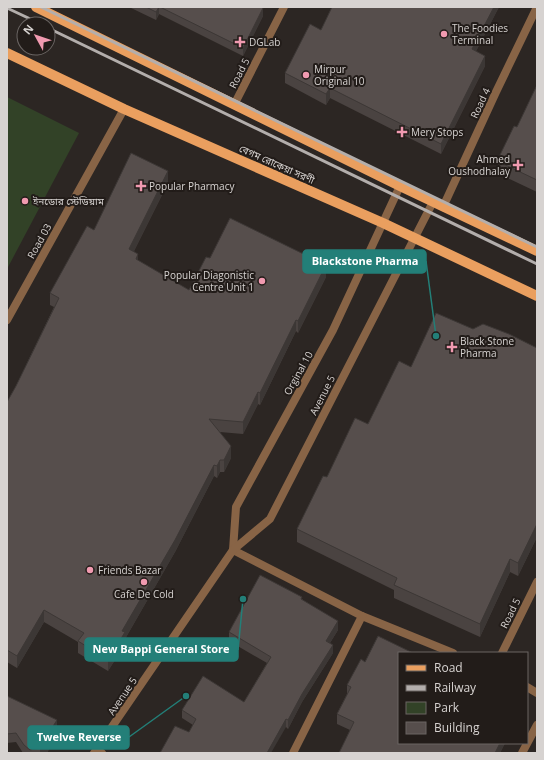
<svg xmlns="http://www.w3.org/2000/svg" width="544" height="760" font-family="'Open Sans','Noto Sans Bengali',sans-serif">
  <rect width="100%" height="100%" fill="#2c2623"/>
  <path fill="#324227" d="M7,97l72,36 -72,136z"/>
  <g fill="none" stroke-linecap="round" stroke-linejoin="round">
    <g stroke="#886446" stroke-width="8">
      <path d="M234,105l50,-98"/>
      <path d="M443,207l53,-115 41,-85"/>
      <path d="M7,320l117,-211"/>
      <path d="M233,550l129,66 91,37"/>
      <path d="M502,653l35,-71"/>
      <path d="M527,687l10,6"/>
      <path d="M97,749l5,4"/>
      <path d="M293,753l69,-137"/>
      <path d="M522,753l15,-28"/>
    </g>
    <g stroke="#886446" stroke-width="8">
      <path d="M233,550l3,-43 97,-177 67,-144"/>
      <path d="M94,753l139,-203 37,-31 163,-317"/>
    </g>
    <g stroke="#ea9f5f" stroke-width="10">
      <path d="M36,7l364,179 137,65"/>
      <path d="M7,53l117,56 259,114 154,73"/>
    </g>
    <g stroke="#b3aeac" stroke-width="3">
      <path d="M41,7l496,240"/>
      <path d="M7,8l34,16"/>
      <path d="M48,28l489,236"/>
    </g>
  </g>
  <g fill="#4a4341">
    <path d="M129,7h132l2,9 -20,40 -84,-42 -3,6z"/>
    <path d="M332,7h167l-23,44 9,15 -44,88 -111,-56 -4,7 -41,-22v-10l36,-43z"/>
    <path d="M537,85v107l-40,-19v-12l20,-34z"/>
    <path d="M168,183l-34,68 4,10 51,29 21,-32 116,19 -28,56 -2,-2 -36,74 -2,-1 -15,30 -23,-2 11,26 -7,14h-4l-3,6 -3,-2 -39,76 -50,87v5l-17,27 -30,-18v-11l-34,-20 -27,46 -10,-6v-260l9,-16 38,-79 -4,-2v-12l44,-63z"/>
    <path d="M473,329l64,19v189l-19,39 -8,-4 -30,65 -86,-39v-8l-97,-48v-13l30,-52 84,-110z"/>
    <path d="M302,599l36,31 -8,13 3,10 -31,49 -14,27 -2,-2 -97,5 4,-7 -11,-7v-8l62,-8 23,-39 -38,-22v-9z"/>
    <path d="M347,685l158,58 -5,10h-161l11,-23 -13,-6v-10l10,-20z"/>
    <path d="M7,696l50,32 -6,11v6l-4,8h-24l-7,-11 -9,1z"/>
  </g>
  <g fill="#3c3735">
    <path d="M159,7v7l-3,6v-8z"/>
    <path d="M494,7h5l-27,52v-10z"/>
    <path d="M263,8v8l-20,40v-8z"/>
    <path d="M485,56v10l-44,88v-10z"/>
    <path d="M330,88v10l-4,7v-11z"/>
    <path d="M168,171v12l-39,78v-12z"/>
    <path d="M138,254v12l-2,-7z"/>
    <path d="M326,265v12l-28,56v-12z"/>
    <path d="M296,320v11l-36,74v-12z"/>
    <path d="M258,392v12l-15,30v-12z"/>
    <path d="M231,446v12l-7,14v-12z"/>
    <path d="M220,460v12l-3,6v-12z"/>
    <path d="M214,465v11l-39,76 -50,87v5l-17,27v-11l14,-29z"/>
    <path d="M537,524v13l-19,39v-13z"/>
    <path d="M510,559v13l-30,65v-13z"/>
    <path d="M44,610v12l-27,46v-12z"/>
    <path d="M338,621v9l-12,19v-8z"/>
    <path d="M333,645v8l-31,49 -14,27v-9l14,-26z"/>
    <path d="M286,719v8l-15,26h-4z"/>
    <path d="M57,720v8l-6,11v6l-4,8h-7v-5z"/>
    <path d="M500,743h5l-5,10h-5z"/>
  </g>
  <g fill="#564e4c" stroke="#3c3735">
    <path d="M146,7h13l-3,5z"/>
    <path d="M160,7h100l3,1 -20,40z"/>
    <path d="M332,7h162l-22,42 13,7 -44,88 -111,-56 -4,6 -41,-21 25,-49 11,6z"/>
    <path d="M537,85v95l-40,-19 17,-35 3,1z"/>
    <path d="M131,153l37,18 -39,78 9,5 -2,5 53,31 17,-33 4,1 20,-40 96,47 -28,56 -2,-1 -36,73 -2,-1 -15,30 -34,-3 22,27 -7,14h-4l-3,6 -3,-1 -39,75 -53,91 3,1 -17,28 -30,-19 6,-8 -40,-23 -27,46 -10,-6v-248l9,-16 43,-88 -9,-5 37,-67 7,4z"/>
    <path d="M436,313l37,16 10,-5 26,10 28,14v176l-19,39 -8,-4 -30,65 -86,-39 3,-7 -100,-49 26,-53 4,1 28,-59 13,6 31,-63 12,6z"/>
    <path d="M260,575l42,22 -1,2 37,22 -12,20 7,4 -31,49 -14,26 -2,-1 -19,34h-107l15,-27 14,6 7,-13 -14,-9 21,-34 41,26 27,-45 -42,-25z"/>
    <path d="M378,636l35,17h-14v90h101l-5,10h-156l15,-31 -17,-8 14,-27 -4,-2 14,-26 4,3z"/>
    <path d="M7,696l50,24 -7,11 1,5 -5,9 -6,3 -10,2 -6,-5 -8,-12 -9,1z"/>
  </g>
  <g fill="#f19ab0" stroke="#221c19" stroke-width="1.5">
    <circle cx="444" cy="34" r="4"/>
    <path d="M238 36h4v4h4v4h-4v4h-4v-4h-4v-4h4z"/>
    <circle cx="306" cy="75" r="4"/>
    <path d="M400 126h4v4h4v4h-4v4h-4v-4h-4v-4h4z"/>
    <path d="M516 159h4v4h4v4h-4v4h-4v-4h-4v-4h4z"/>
    <path d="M139 180h4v4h4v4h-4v4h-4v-4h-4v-4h4z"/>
    <circle cx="25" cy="201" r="4"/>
    <circle cx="262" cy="281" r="4"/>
    <path d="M450 341h4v4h4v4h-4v4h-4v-4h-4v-4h4z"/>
    <circle cx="90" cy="570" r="4"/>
    <circle cx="144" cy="582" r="4"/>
  </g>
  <g text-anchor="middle" stroke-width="4" stroke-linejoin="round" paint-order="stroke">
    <g font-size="10" fill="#d7d3d1" stroke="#221c19" text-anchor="start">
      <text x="452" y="32">The Foodies<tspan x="452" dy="12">Terminal</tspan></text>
      <text x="249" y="46">DGLab</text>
      <text x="314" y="73">Mirpur<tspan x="314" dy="12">Original 10</tspan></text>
      <text x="411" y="136">Mery Stops</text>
      <text x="510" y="163" text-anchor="end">Ahmed<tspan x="510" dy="12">Oushodhalay</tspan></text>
      <text x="149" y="190">Popular Pharmacy</text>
      <text x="33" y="205">ইনডোর স্টেডিয়াম</text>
      <text x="254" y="279" text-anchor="end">Popular Diagonistic<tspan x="254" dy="12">Centre Unit 1</tspan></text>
      <text x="460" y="345">Black Stone<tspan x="460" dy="12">Pharma</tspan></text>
      <text x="98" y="574">Friends Bazar</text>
      <text x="144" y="598" text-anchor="middle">Cafe De Cold</text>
    </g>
    <g font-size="10" fill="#d7d3d1" stroke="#221c19">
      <text transform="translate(239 73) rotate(-63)" y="4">Road 5</text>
      <text transform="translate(480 103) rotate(-65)" y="4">Road 4</text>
      <text transform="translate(277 164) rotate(24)" y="4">বেগম রোকেয়া সরণী</text>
      <text transform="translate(39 241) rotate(-61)" y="4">Road 03</text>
      <text transform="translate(298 373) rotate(-61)" y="4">Orginal 10</text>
      <text transform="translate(322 395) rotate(-63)" y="4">Avenue 5</text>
      <text transform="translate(510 613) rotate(-64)" y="4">Road 5</text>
      <text transform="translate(122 696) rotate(-56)" y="4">Avenue 5</text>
    </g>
  </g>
  <path fill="none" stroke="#237f78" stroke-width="1.5" d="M436 336L426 261M243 599L238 650M186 696L129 737"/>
  <g fill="#237f78" stroke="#221c19" stroke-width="1.5">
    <circle cx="436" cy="336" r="4"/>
    <circle cx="243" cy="599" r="4"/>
    <circle cx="186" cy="696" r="4"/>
  </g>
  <g fill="#237f78" stroke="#237f78" stroke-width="1.5">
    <rect x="303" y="250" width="123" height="23" rx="4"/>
    <rect x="85" y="638" width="153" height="23" rx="4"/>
    <rect x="28" y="726" width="101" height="23" rx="4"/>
  </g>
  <g font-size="11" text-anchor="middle" font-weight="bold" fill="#fff">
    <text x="365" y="265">Blackstone Pharma</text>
    <text x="161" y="653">New Bappi General Store</text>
    <text x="79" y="741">Twelve Reverse</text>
  </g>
  <rect width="544" height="760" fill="none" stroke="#d7d3d1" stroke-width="16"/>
  <rect x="398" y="652" width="130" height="92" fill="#221c19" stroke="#6a6563"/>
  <rect x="406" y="665" width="20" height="6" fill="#ea9f5f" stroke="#6a6563"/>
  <text x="434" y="672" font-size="12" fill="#d7d3d1">Road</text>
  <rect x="406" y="685" width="20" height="6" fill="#b3aeac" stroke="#6a6563"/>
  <text x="434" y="692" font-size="12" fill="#d7d3d1">Railway</text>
  <rect x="406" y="702" width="20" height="12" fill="#324227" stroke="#6a6563"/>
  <text x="434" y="712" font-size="12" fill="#d7d3d1">Park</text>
  <rect x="406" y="722" width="20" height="12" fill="#564e4c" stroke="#6a6563"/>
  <text x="434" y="732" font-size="12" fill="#d7d3d1">Building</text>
  <g transform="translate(36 36) rotate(310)"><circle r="19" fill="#221c19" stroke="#6a6563"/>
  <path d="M0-3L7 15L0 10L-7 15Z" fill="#f19ab0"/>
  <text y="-6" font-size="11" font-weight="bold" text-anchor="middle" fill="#d7d3d1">N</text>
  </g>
</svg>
